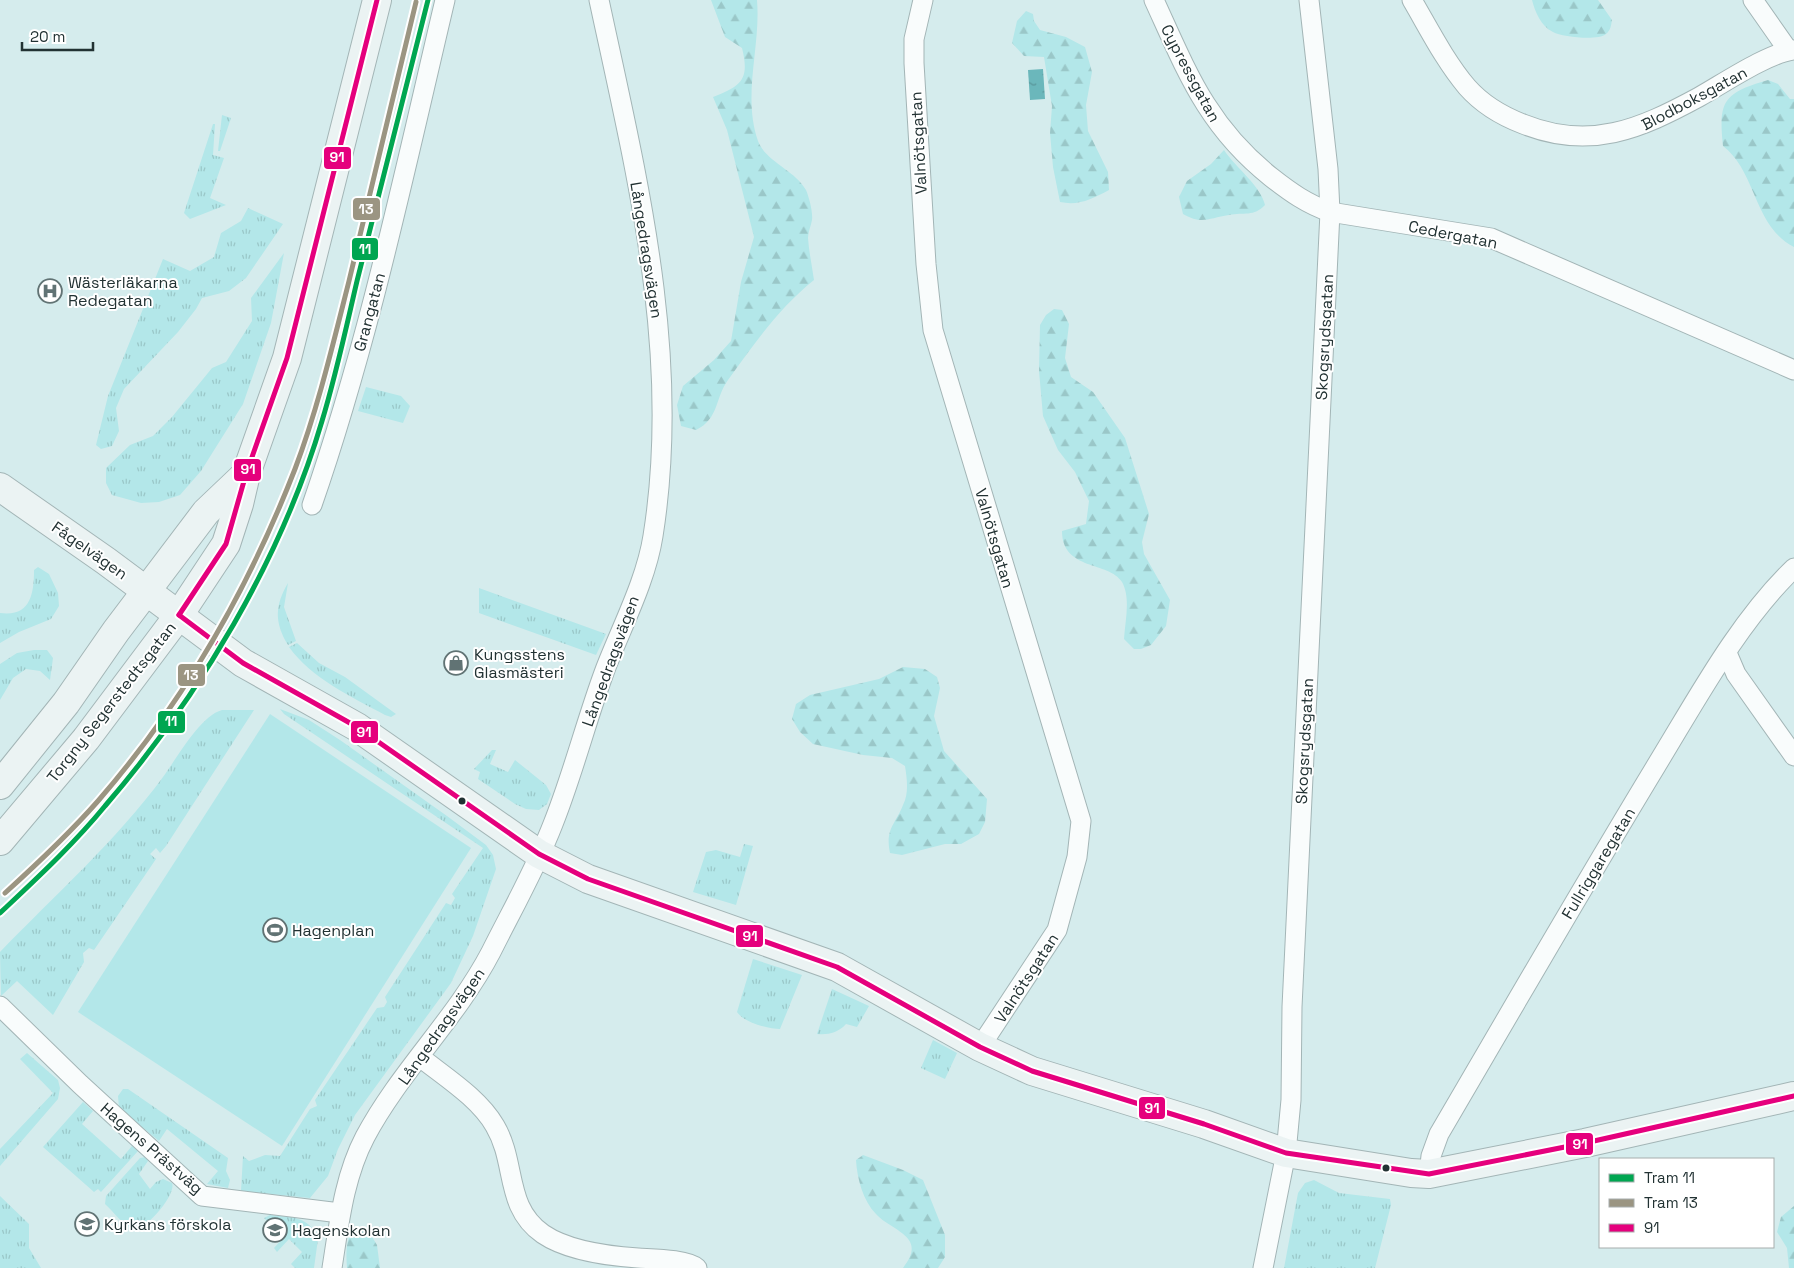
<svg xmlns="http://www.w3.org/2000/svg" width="1794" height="1268" font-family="'Space Grotesk',sans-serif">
  <defs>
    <pattern id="grass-tufts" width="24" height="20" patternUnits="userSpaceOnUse" patternTransform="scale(1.25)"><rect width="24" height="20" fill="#b3e7e9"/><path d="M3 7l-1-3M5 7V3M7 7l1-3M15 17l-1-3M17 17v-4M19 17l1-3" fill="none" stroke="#9ac7c8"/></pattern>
    <pattern id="forest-firs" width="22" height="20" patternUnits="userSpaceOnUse" patternTransform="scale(1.25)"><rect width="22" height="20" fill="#b3e7e9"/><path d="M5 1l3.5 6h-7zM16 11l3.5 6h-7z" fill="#9ac7c8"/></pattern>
    <pattern id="water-ripples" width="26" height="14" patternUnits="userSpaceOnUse" patternTransform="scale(1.25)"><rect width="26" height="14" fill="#6bb7bb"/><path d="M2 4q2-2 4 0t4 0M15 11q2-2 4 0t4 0" fill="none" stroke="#589599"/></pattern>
  </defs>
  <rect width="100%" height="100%" fill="#d5eced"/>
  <g fill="url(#grass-tufts)">
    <path d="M222,115l9,3 -11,33h-2z"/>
    <path d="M213,124h2l-2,31 11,3 -14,40 16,7 -36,14 -6,-6z"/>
    <path d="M248,208l35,16 -37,54 -17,13 -27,7 -6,11 -18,23 -54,57 -8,19 3,23 -7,15 -11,3 -5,-4 12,-49 55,-137 27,12 24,-14 7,-24 20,-12z"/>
    <path d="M284,253l-13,70 -28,81 -42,67 -21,24 -21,7 -18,1 -29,-8 -6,-12v-15l24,-23 23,-9 19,-19 40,-49 14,-6 26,-41 -1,-23z"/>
    <path d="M366,387l35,9 9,10 -7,17 -45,-12z"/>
    <path d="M38,567l11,7 9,19 1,13 -8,13 -32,13 -19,11v-30c30,4 34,-18 34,-43z"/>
    <path d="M288,583l-4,24 12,34 -8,4c-14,-23 -13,-40 0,-62z"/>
    <path d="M479,588l127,46 -10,21 -117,-42z"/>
    <path d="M297,643l22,20 26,14 51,37 -5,3 -6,-2c-33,-18 -74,-37 -96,-68z"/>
    <path d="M34,650h13l6,8 -3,22 -10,-9 -14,-2 -13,9 -13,22v-36l17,-11z"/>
    <path d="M280,709l29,11 31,20 107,76 39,29 7,10 3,14 -23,67 -22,47 -96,132 -17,34 -10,27 -18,22 -69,-7 2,-35 6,5 16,-6 15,1 30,-47 7,-3 -2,-6 62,-92 7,-1 3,-5 -2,-5 61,-94 5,2 4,-7 -3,-4 31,-46 -199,-134z"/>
    <path d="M222,710h32l-88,136 -6,7 -4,-5 -6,6 6,5 -62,91 -5,-2 -6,5 1,9 -31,53 -36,-34 -16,15 -1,-44c55,-57 116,-111 163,-175 14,-19 37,-61 59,-67z"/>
    <path d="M492,750h4l-6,14 18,8 7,-12 31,25 5,9 -4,10 -8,6 -13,-1 -11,-5 -37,-25 2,-7 -6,-3z"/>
    <path d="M744,844l9,2 -17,59 -43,-13 13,-40 10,-2 24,7z"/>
    <path d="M753,959l49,16 -22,54c-12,0 -37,-7 -43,-17z"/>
    <path d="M832,989l37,17 -12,21 -11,-3c-8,9 -18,11 -29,10z"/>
    <path d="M933,1040l24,13 -12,26 -24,-11z"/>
    <path d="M27,1053l31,27 2,8 -2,11 -58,67v-17l53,-56 -33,-34z"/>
    <path d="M123,1089h5l100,69 -2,13 4,9 -2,8 -21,-4 11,-13 -51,-42 -8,12 -40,-33 -1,-12z"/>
    <path d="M83,1102l10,9 -11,13 39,35 11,-13 6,5 -37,41 -3,-3 -4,3 -51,-45z"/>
    <path d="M146,1157l2,4 -9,13 11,15 6,-7 7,-3 9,4c5,11 -26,47 -37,46 -11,-2 -22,-18 -30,-25l1,-8 34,-38z"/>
    <path d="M1314,1180l25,13 51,6 1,6 -16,63h-91l14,-75 7,-10z"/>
    <path d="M0,1196l29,28v24l12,20h-41z"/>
    <path d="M270,1215c22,3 39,0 48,24l-4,29h-19l-4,-4 11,-12 -13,-13 -12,13 -3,-4 10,-11 -20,-19z"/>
  </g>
  <g fill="url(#forest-firs)">
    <path d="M711,0h46c4,47 -15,95 1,141 8,21 37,29 48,49 3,7 7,22 6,30 -1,6 -4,12 -4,18 1,14 4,28 6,42 -35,28 -60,64 -86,100 -13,18 -9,39 -32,50l-15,-4 -4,-21 6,-19 31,-26 17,-19 10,-59 13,-45 -27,-107 -14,-33c28,-11 37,-17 29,-49l-17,-11z"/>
    <path d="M1532,0h66l14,20c-1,5 -1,10 -6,14 -8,7 -44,3 -53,-2 -12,-6 -18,-20 -21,-32z"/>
    <path d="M1026,11l7,3 1,7 6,9 26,7 19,10 7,25 -6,33 2,26 20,41 1,18c-17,9 -30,16 -49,12l-7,-35 -3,-34 2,-27 -8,-49 -20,-1 -12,-13 5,-22z"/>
    <path d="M1768,80l10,4 12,15h4v148c-41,-21 -37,-75 -71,-101 -5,-46 1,-53 45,-66z"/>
    <path d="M1224,150c12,18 37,36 41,55 -11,12 -21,7 -36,10 -20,3 -27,10 -46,-1l-4,-17 8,-16 24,-17z"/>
    <path d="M1054,309l8,1 7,14 -4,34 6,19 22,15 32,46 24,76 -7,28 2,12 26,46 -4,26 -15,19 -10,4h-7l-10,-10c1,-18 7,-41 -2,-57 -13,-21 -60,-11 -60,-51l24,-7 3,-23 -14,-29 -17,-22 -15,-34 -4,-45 1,-46 6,-10z"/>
    <path d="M903,667l22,2 12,8 3,11 -6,28 10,35 43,48 -2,23 -6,12 -18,10h-16l-43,11 -12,-2c-5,-24 5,-28 13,-48 6,-12 4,-26 2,-39l-13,-8 -29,-3 -50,-11 -13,-12 -8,-13 4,-15 14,-9 69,-16z"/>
    <path d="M863,1155l40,15 20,10 22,55v22l-7,11h-35c26,-32 -12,-37 -27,-54 -13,-13 -19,-36 -20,-54z"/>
    <path d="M1794,1206v62h-5l-2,-20 -10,-16 4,-15z"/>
    <path d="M356,1227l13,5 8,13 3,23h-33c-1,-15 -2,-30 9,-41z"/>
  </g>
  <path fill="#b3e7e9" d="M270,714l201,134 -189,298 -204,-134z"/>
  <path fill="url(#water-ripples)" d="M1043,69l2,30 -15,1 -2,-30z"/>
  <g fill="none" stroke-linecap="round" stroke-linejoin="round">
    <g stroke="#a3b5b6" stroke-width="21">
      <g id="street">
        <path d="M923,0l-9,39v24l12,201 7,66 148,491 -4,36 -20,73 -77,117"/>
        <path d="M1154,0c33,72 53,126 117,177 19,15 36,27 59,35l161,26 303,132"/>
        <path d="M1412,0c17,29 33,61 55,87 15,17 35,29 56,37 67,27 117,5 176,-27 25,-14 69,-44 95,-47"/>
        <path d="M1753,0l35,50"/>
        <path d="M312,505c57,-164 93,-336 133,-505"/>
        <path d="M1727,653l9,21 58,82"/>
        <path d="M0,1006l80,78 122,112 138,17"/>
        <path d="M420,1057c25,20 59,41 75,69 22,37 9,81 48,108 25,17 65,22 95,24 14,1 49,1 59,10"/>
        <path d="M1429,1174l2,-18 8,-22c72,-123 143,-246 217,-368 41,-67 82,-144 138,-198"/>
        <path d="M332,1268c7,-44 12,-91 33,-131 35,-66 91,-118 126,-185 21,-42 45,-84 62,-128 20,-50 33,-103 52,-154 16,-42 41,-89 48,-134 29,-182 -16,-359 -54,-536"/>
        <path d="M1263,1268l23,-115 5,-53 1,-93 38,-795 -2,-43 -19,-169"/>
      </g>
    </g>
    <g stroke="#a3b5b6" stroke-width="30">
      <g id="secondary">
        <path d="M0,487l106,74 137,102 114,64 182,127 49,25 249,88 143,80 52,24 172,53 82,29 125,20 18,1 156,-31 209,-47"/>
        <path d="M0,785l66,-82 50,-72 90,-119 40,-38"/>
        <path d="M0,841l86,-102 93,-124 47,-71 13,-40 7,-30 41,-116 90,-358"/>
      </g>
    </g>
    <use href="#street" stroke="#f9fcfc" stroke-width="19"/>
    <use href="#secondary" stroke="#ebf3f3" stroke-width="28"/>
    <g stroke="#fff" stroke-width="9">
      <g id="bus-1">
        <path d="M179,615l64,48 114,64 182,127 49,25 249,88 143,80 52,24 172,53 82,29 143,21 156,-31 209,-47"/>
        <path d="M179,615l47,-71 20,-70 41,-116 90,-358"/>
      </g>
    </g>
    <use href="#bus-1" stroke="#e5007d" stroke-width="5"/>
    <g stroke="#fff" stroke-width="9">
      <path id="tram-1" d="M0,913c36,-34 73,-68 105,-107 94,-109 176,-246 217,-385 14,-46 24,-93 35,-140 24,-94 47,-187 71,-281"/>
    </g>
    <g stroke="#fff" stroke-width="9">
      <path id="tram-2" d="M5,893c32,-29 64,-59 93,-92 85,-98 150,-211 197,-332 23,-61 38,-125 54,-188 23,-93 44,-186 67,-279"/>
    </g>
    <use href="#tram-1" stroke="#00a651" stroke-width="5"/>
    <use href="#tram-2" stroke="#9b9582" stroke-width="5"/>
  </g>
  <defs>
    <g id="hospital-ring" transform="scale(1.25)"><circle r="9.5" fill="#fff" stroke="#617374" stroke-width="1.5"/><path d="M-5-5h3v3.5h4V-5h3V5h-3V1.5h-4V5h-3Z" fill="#617374"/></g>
    <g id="shop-ring" transform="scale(1.25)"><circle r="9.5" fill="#fff" stroke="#617374" stroke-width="1.5"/><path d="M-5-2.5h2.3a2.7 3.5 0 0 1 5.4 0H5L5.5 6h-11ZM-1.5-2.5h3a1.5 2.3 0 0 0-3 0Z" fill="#617374"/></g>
    <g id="stadium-ring" transform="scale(1.25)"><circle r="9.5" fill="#fff" stroke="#617374" stroke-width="1.5"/><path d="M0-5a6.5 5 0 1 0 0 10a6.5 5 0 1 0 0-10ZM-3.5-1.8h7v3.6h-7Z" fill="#617374"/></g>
    <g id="school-ring" transform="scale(1.25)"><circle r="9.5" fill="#fff" stroke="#617374" stroke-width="1.5"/><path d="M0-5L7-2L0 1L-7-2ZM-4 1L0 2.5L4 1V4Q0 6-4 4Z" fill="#617374"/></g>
  </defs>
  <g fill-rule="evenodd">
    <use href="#hospital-ring" x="50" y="291"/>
    <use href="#shop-ring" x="456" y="663"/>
    <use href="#stadium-ring" x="275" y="930"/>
    <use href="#school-ring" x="87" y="1224"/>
    <use href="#school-ring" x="275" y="1230"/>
  </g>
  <g fill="#223233" stroke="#fff" stroke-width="2">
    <circle cx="462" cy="801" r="4.5"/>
    <circle cx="1386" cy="1168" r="4.5"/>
  </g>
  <g text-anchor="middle" stroke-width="4" stroke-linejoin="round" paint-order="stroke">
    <g font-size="16" fill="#223233" stroke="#fff">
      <text transform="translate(1191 73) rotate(62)" y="6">Cypressgatan</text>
      <text transform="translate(1694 98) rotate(-28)" y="6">Blodboksgatan</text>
      <text transform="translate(918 143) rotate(-93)" y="6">Valnötsgatan</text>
      <text transform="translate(1453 234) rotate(11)" y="6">Cedergatan</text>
      <text transform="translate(647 250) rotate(81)" y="6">Långedragsvägen</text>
      <text transform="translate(369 312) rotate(-75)" y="6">Grangatan</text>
      <text transform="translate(1324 337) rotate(-87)" y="6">Skogsrydsgatan</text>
      <text transform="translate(995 538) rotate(74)" y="6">Valnötsgatan</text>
      <text transform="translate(90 550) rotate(35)" y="6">Fågelvägen</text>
      <text transform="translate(610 661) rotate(-70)" y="6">Långedragsvägen</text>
      <text transform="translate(111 702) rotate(-52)" y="6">Torgny Segerstedtsgatan</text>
      <text transform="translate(1304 741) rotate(-87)" y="6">Skogsrydsgatan</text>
      <text transform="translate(1598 863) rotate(-59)" y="6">Fullriggaregatan</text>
      <text transform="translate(1026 978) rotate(-57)" y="6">Valnötsgatan</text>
      <text transform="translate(441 1026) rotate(-55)" y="6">Långedragsvägen</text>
      <text transform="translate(152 1148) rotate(41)" y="6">Hagens Prästväg</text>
    </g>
    <g font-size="16" fill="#223233" stroke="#fff" text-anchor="start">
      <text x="68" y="288">Wästerläkarna<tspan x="68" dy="18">Redegatan</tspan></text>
      <text x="474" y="660">Kungsstens<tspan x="474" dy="18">Glasmästeri</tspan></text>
      <text x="292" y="936">Hagenplan</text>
      <text x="104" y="1230">Kyrkans förskola</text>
      <text x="292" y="1236">Hagenskolan</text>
    </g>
  </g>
  <g stroke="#fff" stroke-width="2">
    <rect x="323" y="146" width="29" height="24" rx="5" fill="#e5007d"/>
    <rect x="352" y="197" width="29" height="24" rx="5" fill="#9b9582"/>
    <rect x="351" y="237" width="28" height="24" rx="5" fill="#00a651"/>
    <rect x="233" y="458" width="29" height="24" rx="5" fill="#e5007d"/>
    <rect x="177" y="663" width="29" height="24" rx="5" fill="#9b9582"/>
    <rect x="157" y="710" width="29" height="24" rx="5" fill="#00a651"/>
    <rect x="350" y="720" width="29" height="24" rx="5" fill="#e5007d"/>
    <rect x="735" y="924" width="29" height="24" rx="5" fill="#e5007d"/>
    <rect x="1138" y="1096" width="28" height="24" rx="5" fill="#e5007d"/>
    <rect x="1565" y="1132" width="29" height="24" rx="5" fill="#e5007d"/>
  </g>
  <g font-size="14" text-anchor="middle" font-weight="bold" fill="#fff">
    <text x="337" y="162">91</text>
    <text x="366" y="214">13</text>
    <text x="365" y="254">11</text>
    <text x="248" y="474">91</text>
    <text x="191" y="680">13</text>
    <text x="171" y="726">11</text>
    <text x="364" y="737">91</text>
    <text x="750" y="941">91</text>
    <text x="1152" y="1113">91</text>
    <text x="1580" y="1149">91</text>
  </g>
  <rect x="1599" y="1158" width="175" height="90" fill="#ffffff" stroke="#a7adad"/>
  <rect x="1609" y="1174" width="25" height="8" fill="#00a651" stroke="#a7adad"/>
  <text x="1644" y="1183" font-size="15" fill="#223233">Tram 11</text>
  <rect x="1609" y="1199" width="25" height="8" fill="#9b9582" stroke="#a7adad"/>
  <text x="1644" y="1208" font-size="15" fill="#223233">Tram 13</text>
  <rect x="1609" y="1224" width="25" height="8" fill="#e5007d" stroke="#a7adad"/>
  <text x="1644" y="1233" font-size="15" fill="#223233">91</text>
  <path d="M22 42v8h71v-8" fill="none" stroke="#223233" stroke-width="2.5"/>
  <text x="30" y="42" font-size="15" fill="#223233" stroke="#ffffff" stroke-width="4" paint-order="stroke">20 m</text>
</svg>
